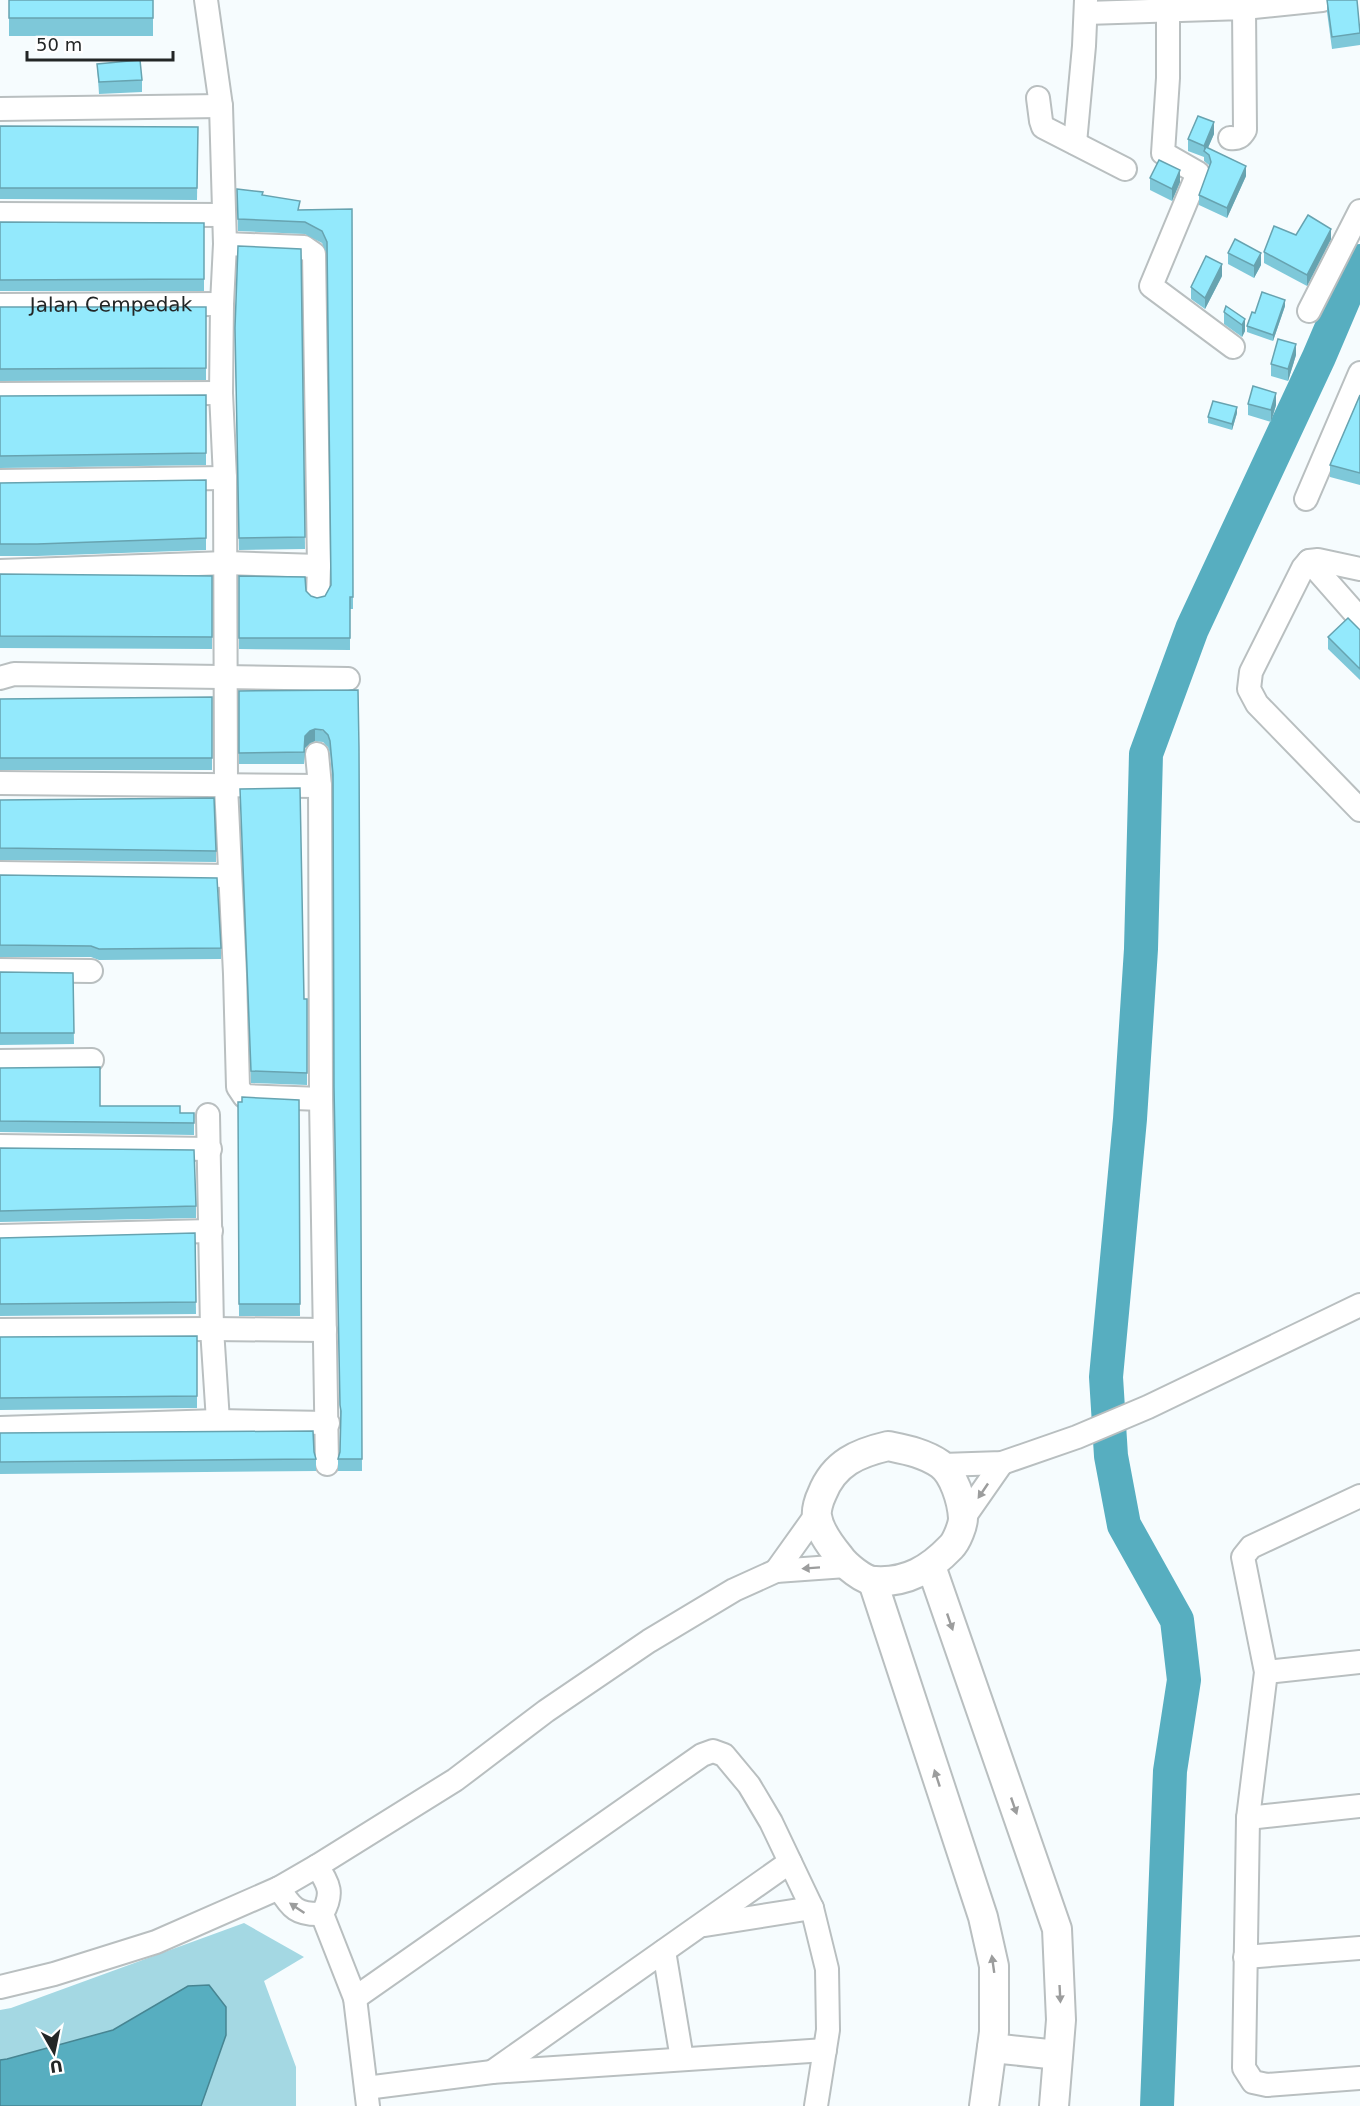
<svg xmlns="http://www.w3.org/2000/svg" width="1360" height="2106" font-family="'DejaVu Sans',sans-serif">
  <rect width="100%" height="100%" fill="#f6fcfe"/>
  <path fill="#a4d8e3" d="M244,1923l60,34 -40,24 32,86v39h-296v-96l11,-2z"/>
  <path fill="#57aec0" stroke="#478592" stroke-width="1.5" d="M209,1985l17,22v28l-25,71h-201v-46l7,-1 106,-29 75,-44z"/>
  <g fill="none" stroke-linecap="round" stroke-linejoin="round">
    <path stroke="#57aec0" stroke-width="34" d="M1157,2106l13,-335 14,-91 -7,-60 -53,-95 -13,-69 -5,-79 24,-258 11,-170 5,-195 46,-125 127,-272 41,-96"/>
    <g stroke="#b9bfc0" stroke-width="26">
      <g id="minor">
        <path d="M206,0l15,106 4,138 -3,60 -1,89 4,85 1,308 9,188 3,113 6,9 77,3"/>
        <path d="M1244,8l78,-8"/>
        <path d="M1168,11v67l-5,75 35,20 -47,113 82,61"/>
        <path d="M1086,13l158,-5 1,122c-4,7 -7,9 -15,8"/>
        <path d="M1038,98l3,23 2,6 82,42"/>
        <path d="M0,109l221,-3"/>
        <path d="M1075,143l9,-97 2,-46"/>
        <path d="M0,214l224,1"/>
        <path d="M225,244l79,3 10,7 5,312 -1,30"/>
        <path id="s1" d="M0,305l222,-1"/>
        <path d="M1309,311l51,-100"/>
        <path d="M0,394l221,-1"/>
        <path d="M0,481l225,-3"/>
        <path d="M1306,499l54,-126"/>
        <path d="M1309,561l51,58"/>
        <path d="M1360,569l-42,-9 -9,1 -6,7 -52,104 -2,17 8,15 103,106"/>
        <path d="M0,571l226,-8 93,3"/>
        <path d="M0,678l14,-4 334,5"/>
        <path d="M317,754l3,32 1,313 6,365"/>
        <path d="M0,783l320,3"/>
        <path d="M0,873l230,3"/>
        <path d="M0,970l91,1"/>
        <path d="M0,1061l92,-1"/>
        <path d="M208,1115l4,214 6,92"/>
        <path d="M0,1146l210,3"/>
        <path d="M0,1236l211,-5"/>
        <path d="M0,1330l212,-1 113,1"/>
        <path d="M0,1428l218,-7 110,2"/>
        <path d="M942,1465l60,-2 75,-26 71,-30 212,-102"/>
        <path d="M1360,1496l-109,51 -8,10 23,115 -18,146 -4,250 9,14 14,3 93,-7"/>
        <path d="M963,1519l39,-56"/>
        <path d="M776,1571l40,-56"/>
        <path d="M1266,1672l94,-10"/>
        <path d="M1248,1818l112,-12"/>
        <path d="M317,1866c12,19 17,27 5,48l33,84 13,108"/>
        <path d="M279,1888c12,20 18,27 43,26"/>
        <path d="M705,1925l107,-17"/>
        <path d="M664,1951l18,108"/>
        <path d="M1245,1957l115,-9"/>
        <path d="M0,1987l54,-13 102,-32 123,-54 38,-22 138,-86 91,-69 103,-70 85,-51 42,-19 70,-5"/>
        <path d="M355,1998l347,-243 11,-4 11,4 25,30 22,37 41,86 15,61 1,61 -12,76"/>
        <path d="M492,2072l298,-210"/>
        <path d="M366,2088l126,-16 333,-22"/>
      </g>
    </g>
    <g stroke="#b9bfc0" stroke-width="32">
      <g id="tertiary">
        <path d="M888,1446c19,4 36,7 52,18 14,10 22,37 23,54 0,7 -6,23 -12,29 -21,22 -44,36 -76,34 -11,0 -30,-16 -36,-25 -9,-11 -20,-26 -22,-40 -1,-6 2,-16 5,-22 12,-31 36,-41 66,-48z"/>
        <path d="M931,1566l126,363 4,91 -7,86"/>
        <path d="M873,1582l110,335 11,49v66l-10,74"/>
        <path d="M992,2048l66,7"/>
      </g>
    </g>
    <use href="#minor" stroke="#fff" stroke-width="22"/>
    <use href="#tertiary" stroke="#fff" stroke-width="28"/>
  </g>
  <g fill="#7ec8d9">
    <rect x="9" y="0" width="144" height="36"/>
    <path d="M1327,0l33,25v20l-28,4 -5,-37z"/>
    <path d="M97,64l45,16v12l-43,2z"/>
    <path d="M0,126l198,1 -1,73 -197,-1z"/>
    <path d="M1214,134l-6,14 38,28 -19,42 -28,-13v-10l11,-28 -1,-2 -5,-4v-4l-16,-6v-12z"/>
    <path d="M1150,178l30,4 -8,19 -22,-11z"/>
    <path d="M237,189l26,6 37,15 52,-1 1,400h-3v41l-111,-1v-73l67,15 5,5 6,2 8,-2 6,-11 -4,-331 -5,-11 -17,-9 -67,-3z"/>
    <path d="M0,222l204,1v68h-204z"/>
    <path d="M1296,235l35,4 -24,47 -43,-23v-11z"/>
    <path d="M301,249l4,300 -66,1 -4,-211z"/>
    <path d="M1228,253l33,12 -7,13 -26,-14z"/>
    <path d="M1222,276l-17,33 -14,-10v-12z"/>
    <path d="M1285,306l-12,35 -26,-9v-6l8,-13z"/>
    <path d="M0,307h206v73l-206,1z"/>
    <path d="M1224,312l21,7v12l-3,6 -18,-13z"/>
    <path d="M1296,355l-8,26 -17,-5v-12z"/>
    <path d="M206,395v70l-206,3v-72z"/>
    <path d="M1360,395v90l-30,-8v-12z"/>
    <path d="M1248,404l28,1 -5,17 -23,-7z"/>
    <path d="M1237,413l-5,17 -24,-7v-6z"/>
    <path d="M206,480v70l-169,6h-37v-73z"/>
    <path d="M0,574l212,2v73l-212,-1z"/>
    <path d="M1360,630v50l-32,-31v-12z"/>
    <path d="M239,691l120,57 3,723h-24v-12l2,-7 1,-30 -1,-6 -6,-317 -1,-313 -3,-33 -2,-6 -5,-5 -8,-1 -5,2 -5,5 -1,16h-65z"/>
    <path d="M212,697v73h-212v-71z"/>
    <path d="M240,789l64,210h3v86l-56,-2z"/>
    <path d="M0,800l216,51v11l-216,-2z"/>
    <path d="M0,875l221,73v11l-122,1 -8,-3h-91z"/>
    <path d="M0,972l73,1 1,71 -74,1z"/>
    <path d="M0,1068l100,38 80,7h14v22l-194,-3z"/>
    <path d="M299,1100l1,216h-61l-1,-214z"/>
    <path d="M0,1148l196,58v12l-196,4z"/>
    <path d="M195,1233l1,81 -196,2v-78z"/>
    <path d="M197,1336v72l-197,2v-73z"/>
    <path d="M0,1433l314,19 2,7v12l-316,3z"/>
  </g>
  <g fill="#67a3b0">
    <path d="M1214,122v12l-8,18 -2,-1v6v-11z"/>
    <path d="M1246,166v10l-19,42v-10z"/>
    <path d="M1180,170v12l-8,19v-12z"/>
    <path d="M1331,229v10l-24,47v-11z"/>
    <path d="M1261,253v12l-7,13v-12z"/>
    <path d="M1222,264v12l-17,33v-11z"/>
    <path d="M1285,300v6l-12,35v-6z"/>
    <path d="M1245,319v12l-3,6v-12z"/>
    <path d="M1296,344v11l-8,26v-12z"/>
    <path d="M1276,393v12l-5,17v-12z"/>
    <path d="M1237,407v6l-5,17v-6z"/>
    <path d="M315,729v12l-5,2 -5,5 -1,16 1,-28 5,-5z"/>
  </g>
  <g fill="#93e9fc" stroke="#67a3b0" stroke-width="1.5">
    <rect x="9" y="0" width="144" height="18"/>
    <path d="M1327,0h30l3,33 -28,4z"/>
    <path d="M140,60l2,20 -43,2 -2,-18z"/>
    <path d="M1198,116l16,6 -10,24 -16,-7z"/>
    <path d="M0,126l198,1 -1,61h-197z"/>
    <path d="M1206,147l40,19 -19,42 -28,-13 12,-33 -2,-7 -5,-4z"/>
    <path d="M1159,160l21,10 -8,19 -22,-11z"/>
    <path d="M237,189l26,3 -1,3 38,6 -2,9 54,-1 1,388h-3v41h-111v-62l66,1 1,14 5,5 6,2 8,-2 6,-11 -4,-343 -5,-11 -17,-9 -67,-3z"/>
    <path d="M1308,215l23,14 -24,46 -43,-23 10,-26 22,9z"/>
    <path d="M0,222l204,1v56l-204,1z"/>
    <path d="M1235,239l26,14 -7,13 -26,-13z"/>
    <path d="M238,246l63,3 4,288 -66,1 -4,-210z"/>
    <path d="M1206,256l16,8 -17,34 -14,-11z"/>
    <path d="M1262,292l23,8 -12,35 -26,-9 5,-14 3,1z"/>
    <path d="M1226,306l19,13 -3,6 -18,-13z"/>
    <path d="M0,307h206v61l-206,1z"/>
    <path d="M1278,339l18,5 -8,25 -17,-5z"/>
    <path d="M1253,386l23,7 -5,17 -23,-6z"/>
    <path d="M206,395v58l-206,3v-60z"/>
    <path d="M1360,395v78l-30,-8z"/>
    <path d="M1213,401l24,6 -5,17 -24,-7z"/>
    <path d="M206,480v58l-169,6h-37v-61z"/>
    <path d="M0,574l212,2v61l-212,-1z"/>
    <path d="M1348,618l12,12v39l-32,-32z"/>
    <path d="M358,690l1,58 3,711h-24l2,-7 1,-41 -1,-6 -6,-318 -1,-313 -3,-33 -2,-6 -5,-5 -8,-1 -5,2 -5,5 -1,16 -65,1v-62z"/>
    <path d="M212,697v61h-212v-59z"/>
    <path d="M300,788l4,211h3v74l-56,-2 -11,-282z"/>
    <path d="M214,798l2,53 -216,-3v-48z"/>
    <path d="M0,875l217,3 4,70 -122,1 -8,-3 -91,-1z"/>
    <path d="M0,972l73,1 1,60h-74z"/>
    <path d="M100,1067v39h80v7h14v10l-194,-2v-53z"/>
    <path d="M242,1097l57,3 1,204h-61l-1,-202h4z"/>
    <path d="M0,1148l194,2 2,56 -196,5z"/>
    <path d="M195,1233l1,69 -196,2v-66z"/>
    <path d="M197,1336v60l-197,2v-61z"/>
    <path d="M313,1431l1,21 2,7 -316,3v-29z"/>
  </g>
  <defs><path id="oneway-solid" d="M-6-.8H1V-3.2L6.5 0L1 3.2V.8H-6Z" transform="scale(1.5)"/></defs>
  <g fill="#9c9d9d">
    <use href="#oneway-solid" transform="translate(983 1491) rotate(124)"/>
    <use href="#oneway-solid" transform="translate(811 1568) rotate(176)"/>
    <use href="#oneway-solid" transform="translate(950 1622) rotate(71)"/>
    <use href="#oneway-solid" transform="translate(937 1778) rotate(-108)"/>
    <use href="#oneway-solid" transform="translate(1014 1806) rotate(71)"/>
    <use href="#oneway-solid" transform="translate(297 1908) rotate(-146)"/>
    <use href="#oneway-solid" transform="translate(993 1964) rotate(-98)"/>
    <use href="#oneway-solid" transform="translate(1060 1994) rotate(87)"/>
  </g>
  <g text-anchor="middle" stroke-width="4.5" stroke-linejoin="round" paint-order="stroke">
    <g font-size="20" fill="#232626" stroke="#fff">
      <text dy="7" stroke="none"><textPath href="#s1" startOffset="111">Jalan Cempedak</textPath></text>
    </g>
  </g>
  <g transform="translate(54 2052) rotate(171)" stroke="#ffffff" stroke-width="4.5" paint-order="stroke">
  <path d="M0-4.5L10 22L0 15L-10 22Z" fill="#232626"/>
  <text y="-9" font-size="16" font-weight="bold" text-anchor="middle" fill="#232626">U</text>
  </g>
  <path d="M27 51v9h146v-9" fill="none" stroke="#232626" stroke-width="3"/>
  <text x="36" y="51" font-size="18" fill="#232626" stroke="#ffffff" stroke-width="4.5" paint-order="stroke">50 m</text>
</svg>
